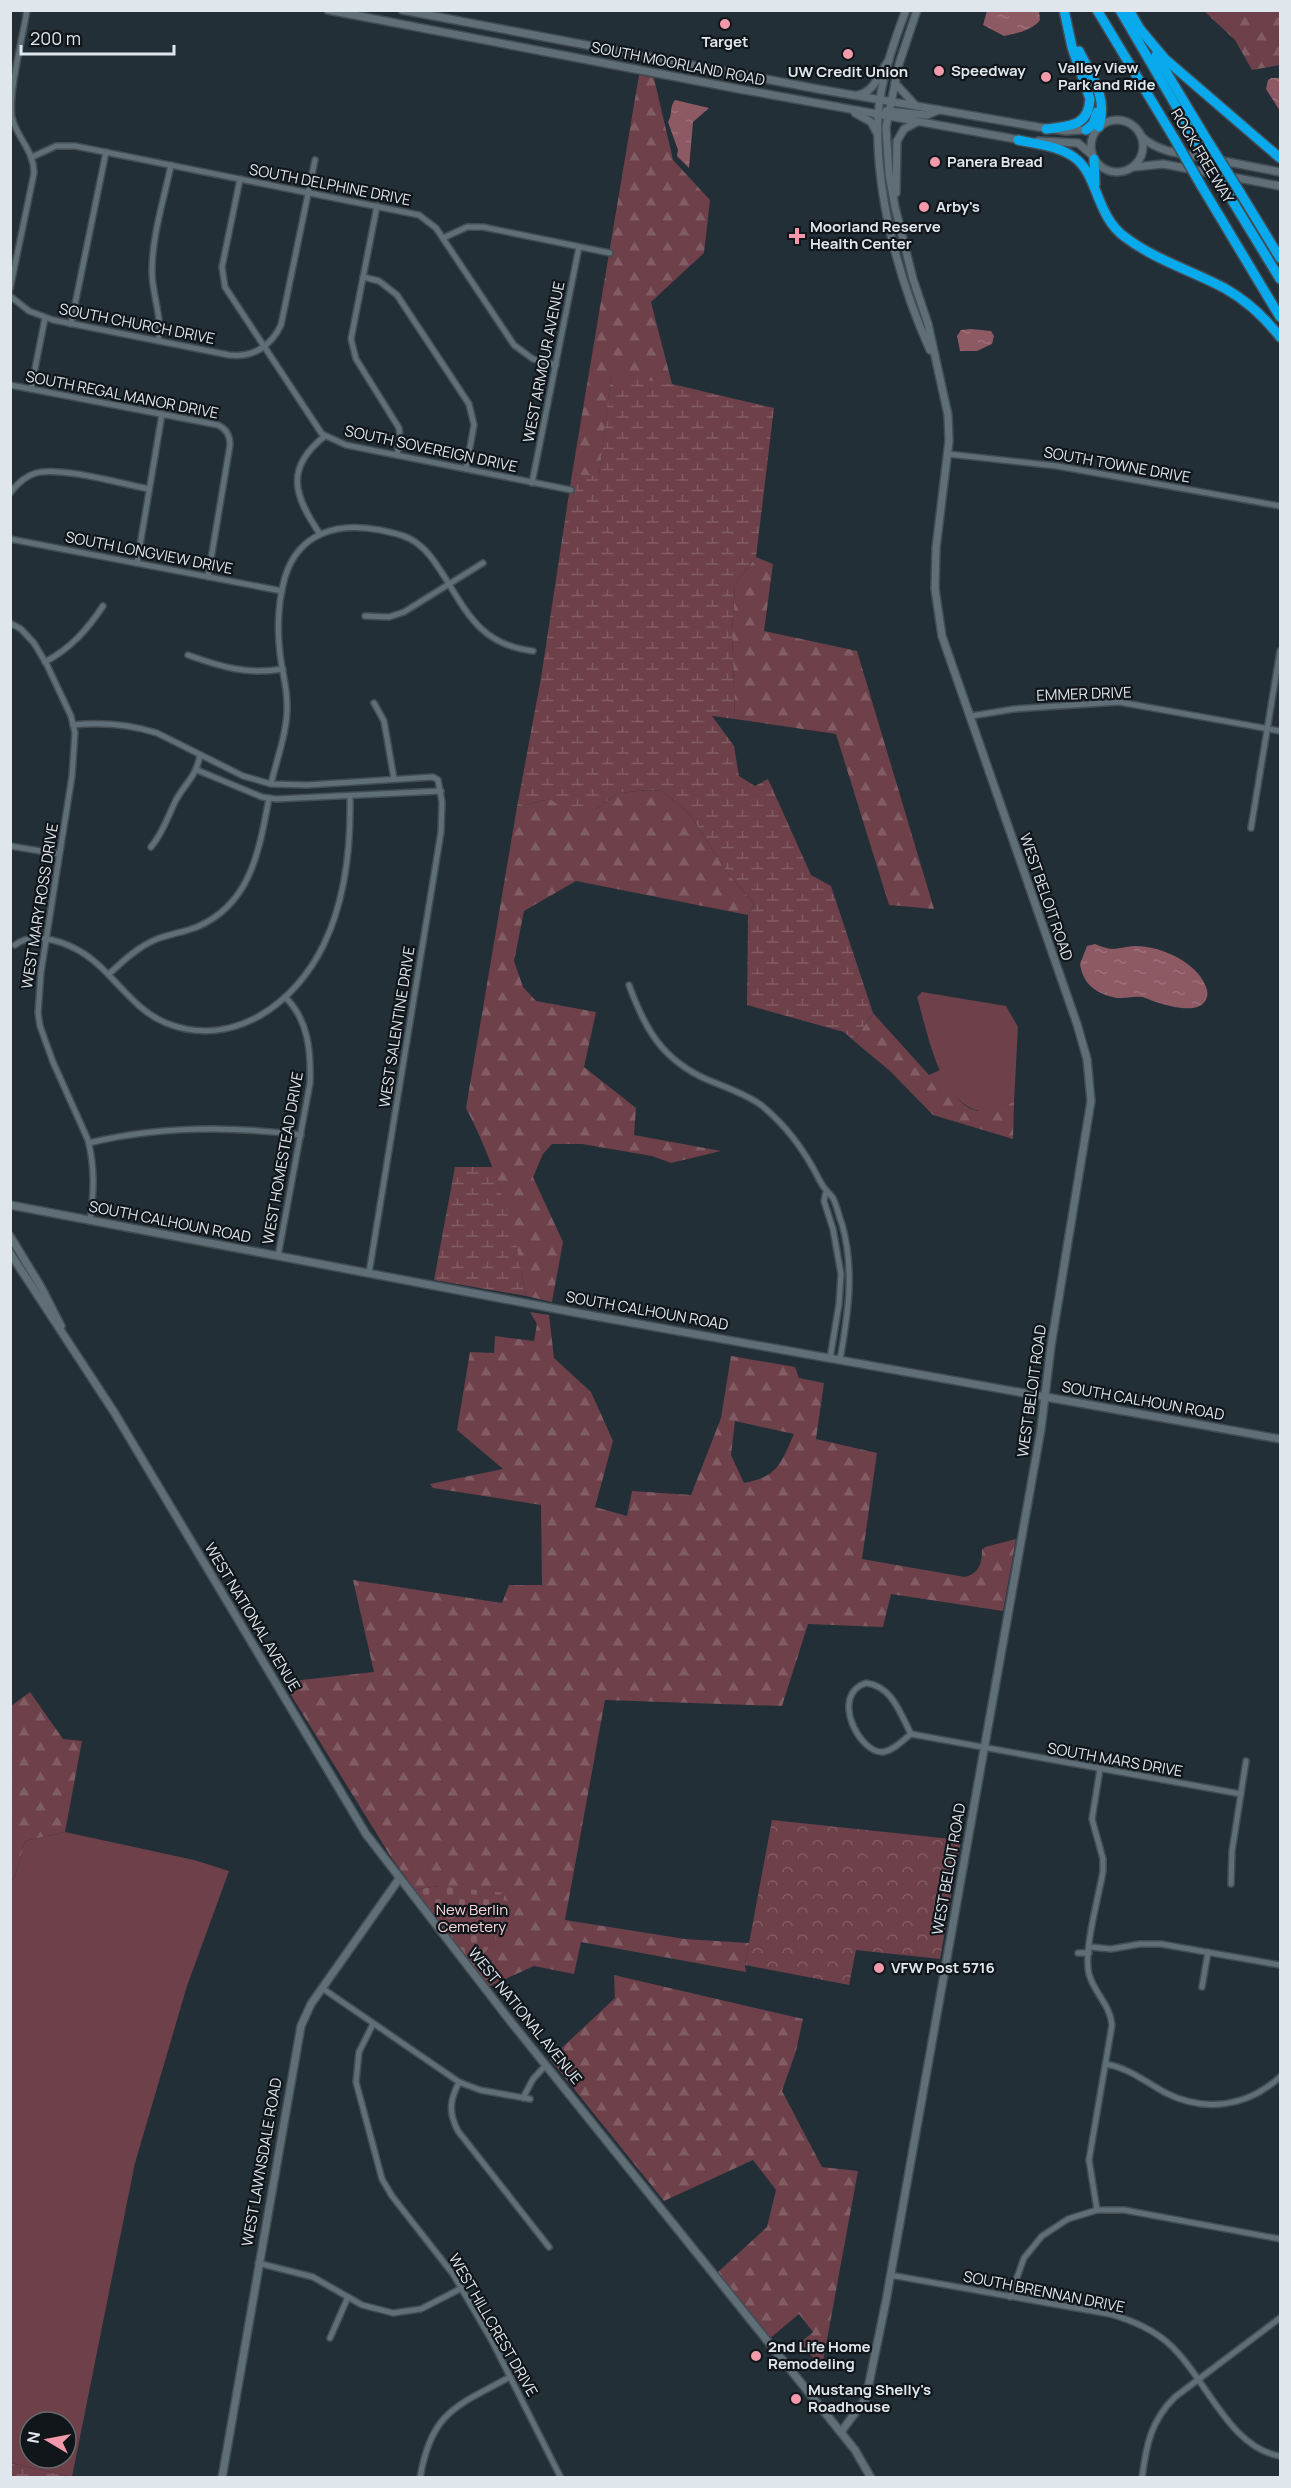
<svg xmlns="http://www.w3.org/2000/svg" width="1291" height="2488" font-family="Manrope,sans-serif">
  <defs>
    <pattern id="forest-firs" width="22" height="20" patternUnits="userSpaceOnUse" patternTransform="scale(1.5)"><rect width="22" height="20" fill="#6d404a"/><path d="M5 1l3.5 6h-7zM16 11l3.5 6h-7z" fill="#815c64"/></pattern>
    <pattern id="wetland-marsh" width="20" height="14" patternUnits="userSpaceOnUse" patternTransform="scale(1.5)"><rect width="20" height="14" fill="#6d404a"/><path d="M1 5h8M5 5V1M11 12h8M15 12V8" fill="none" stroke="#815c64"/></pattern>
    <pattern id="cemetery-stones" width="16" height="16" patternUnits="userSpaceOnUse" patternTransform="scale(1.5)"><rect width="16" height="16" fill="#6d404a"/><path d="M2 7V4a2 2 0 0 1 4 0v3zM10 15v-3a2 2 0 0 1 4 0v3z" fill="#815c64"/></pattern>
    <pattern id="park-crowns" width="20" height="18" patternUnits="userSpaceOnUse" patternTransform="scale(1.5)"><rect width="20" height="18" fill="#6d404a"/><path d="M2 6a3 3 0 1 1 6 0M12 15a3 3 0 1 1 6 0" fill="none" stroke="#815c64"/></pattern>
    <pattern id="water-ripples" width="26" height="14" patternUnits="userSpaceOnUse" patternTransform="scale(1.5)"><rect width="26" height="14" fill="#8d5963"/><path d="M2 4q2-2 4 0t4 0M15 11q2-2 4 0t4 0" fill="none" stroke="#9d717a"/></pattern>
  </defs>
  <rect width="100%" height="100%" fill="#222f37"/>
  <g fill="#6d404a" fill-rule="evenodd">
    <path d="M922,992l84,14 12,21 -4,75c-9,3 -26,11 -35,9 -40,-9 -52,-81 -62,-114z"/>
    <path d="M65,1832l129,28 35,11 -42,115 -52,177 -63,314 -61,-14v-583l4,-3 10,-36zM30,2422h36v36h-36z"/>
  </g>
  <g fill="url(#forest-firs)" fill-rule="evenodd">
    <path d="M1204,11h76v54l-28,5 -17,-30z"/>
    <path d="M639,75l15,3 19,82 37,40 -6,53 -53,49 21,82 -61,-8 -12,101 -27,-3z"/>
    <path d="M756,557l17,7 -9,67 93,20 77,258 -45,-4 -53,-171 -101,-15 -3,-88 3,-47z"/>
    <path d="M647,790l15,1 27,22 37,58 28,33 -6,11 -172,-34 -52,30 -10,50 9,26 13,14 60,11 -12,55 52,41 -2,27 87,16 -50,12 -19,-7 -70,-12h-30l-9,10 -10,23 30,65 -11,60 -26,-6c-12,-66 -29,-129 -60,-188l51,-301 33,-8 45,11 23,-17z"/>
    <path d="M873,1013l56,62 11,-5c8,15 21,42 42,41 10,-1 22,-6 32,-9l-1,37 -80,-24 -43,-44 -36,-30z"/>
    <path d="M530,1312l19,3 5,43 37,34 22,49 -18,66 32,9 5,-25 59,4 30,-77 10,-62 64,11 4,11 25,5 -8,56 61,14 -15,106 103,18c14,-4 17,-13 17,-27l3,-3 31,-8 -13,72 -112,-17 -8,33 -75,-3 -26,82 -177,-6 -40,220 120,19 64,4 -4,22 1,7 -165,-30 -7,32 -40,-8 -46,21 -15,-21 22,-25 -57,-55 -23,4 -24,-33 -108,-175 91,-10 -21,-92 149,23 7,-18h33l-1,-80 -108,-17 -3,-4 73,-15 -46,-39 13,-78 24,1 1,-17 39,5 3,-17zM735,1421l59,13c-13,29 -16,43 -50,49l-13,-28z"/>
    <path d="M30,1692l33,47 19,2 -17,91 -40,9 -10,36 -4,3v-174z"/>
    <path d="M614,1975l189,44 -7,32 -14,40 40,76 36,4 -36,196 -22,-24 13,-11 -14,-18 -30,25 -52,-66 50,-46 9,-37 -23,-30 -89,41 -114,-142 65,-61z"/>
  </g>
  <g fill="url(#wetland-marsh)">
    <path d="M611,375l61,9 102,24 -18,149 -21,27 -3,47 3,88 -23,-3 22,30 5,30 16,10 13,-7 43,96 20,11 42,127 -19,28 -10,-9 -97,-27 1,-90 6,-11 -28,-33 -37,-58 -27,-22 -16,-1 -28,3 -23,17 -31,-1 -14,-10 -33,8 24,-129 31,-204 27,2z"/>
    <path d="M455,1167h38l22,70 11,59 -92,-16z"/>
    <path d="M11,2463l61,14h-61z"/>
  </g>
  <path fill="url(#cemetery-stones)" d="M438,1886l67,7 -10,48 -22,25 -58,-76z"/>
  <path fill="url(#park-crowns)" d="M772,1820l189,20 -21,119 -84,-9 -7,35 -104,-20z"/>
  <g fill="url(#water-ripples)">
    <path d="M987,11h52l1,9c-7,10 -25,14 -36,16l-21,-11z"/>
    <path d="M1271,78h9v33l-14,-22 2,-9z"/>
    <path d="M675,100l34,8 -16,14 -4,46 -12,-12 1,-6 -10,-28c5,-8 1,-15 7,-22z"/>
    <path d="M971,329l20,2 3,5 -2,8 -15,7h-17l-3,-15 4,-6z"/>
    <path d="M1095,944c20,9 22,3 40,2 23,0 51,12 65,30 4,6 9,14 7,21 -6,22 -49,6 -62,1 -9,-3 -19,1 -28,0 -20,-4 -34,-13 -37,-34l7,-18z"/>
  </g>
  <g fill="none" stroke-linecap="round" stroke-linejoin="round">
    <g stroke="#424d54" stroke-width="8">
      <g id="street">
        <path d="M32,157l24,-11h19l344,69 17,13 78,117 19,14 23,6"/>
        <path d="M240,179l-18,88 3,20 97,147 24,11 225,45"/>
        <path d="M377,206l-26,133 5,20 43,69 1,9 -3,18"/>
        <path d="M443,238l24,-11h16l127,26"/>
        <path d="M363,277l16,4 18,14 72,109 5,21 -8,44"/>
        <path d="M10,289l24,-116c0,-23 -18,-36 -22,-56 -4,-23 11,-81 15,-107"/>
        <path d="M10,296l19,15 24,9 176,35c24,3 42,-9 52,-30l34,-165"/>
        <path d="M71,324l35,-172"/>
        <path d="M158,341c5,-24 -6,-45 -6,-70 0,-35 12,-72 19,-106"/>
        <path d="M10,385l208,40c9,4 12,11 12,20l-22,132"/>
        <path d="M31,389l14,-71"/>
        <path d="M948,454l109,12 223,40"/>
        <path d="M532,483l47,-236"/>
        <path d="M10,493c7,-9 15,-17 26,-20 24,-7 87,11 113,16"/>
        <path d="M320,534c-26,-38 -36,-66 5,-98"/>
        <path d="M10,539l272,52"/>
        <path d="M137,563l25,-149"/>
        <path d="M365,616l24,1 15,-5 79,-49"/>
        <path d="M10,623l11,6 13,14 13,22 24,51 4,17 -3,43 -31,196 -3,41 2,13 13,36 35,78c7,28 6,53 2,81"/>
        <path d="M188,655c33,12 60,20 95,14"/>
        <path d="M45,662c26,-14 42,-32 58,-56"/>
        <path d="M374,703l10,18 10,58"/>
        <path d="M971,716l43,-7 105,-7 161,29"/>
        <path d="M73,725c29,-3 55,-1 84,8l86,43 28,8 36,1 126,-8 5,3 4,22 -1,30 -72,441"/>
        <path d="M197,770l65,27 14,2 165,-8"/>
        <path d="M271,784c6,-26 17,-54 16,-80 0,-17 -5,-33 -7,-50 -3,-25 -2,-52 5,-77 14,-45 53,-55 95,-47 13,3 27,5 38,14 11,8 18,20 26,32 24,39 38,69 89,75"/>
        <path d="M1251,828l29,-177"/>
        <path d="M10,846l49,8"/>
        <path d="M151,847c12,-14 17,-31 25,-47 10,-18 20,-23 24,-45"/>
        <path d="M15,945c16,-13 44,-5 61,4 35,18 53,59 90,74 67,27 130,-20 158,-79 21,-44 27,-100 26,-148"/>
        <path d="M109,974c14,-13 30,-28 48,-35 13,-5 27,-7 40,-12 54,-23 62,-76 72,-129"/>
        <path d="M629,985c16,44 33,75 79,95 17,7 38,14 53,25 25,20 45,48 59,76 4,9 9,11 13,17 4,8 6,19 9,26 13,47 6,90 -2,136"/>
        <path d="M89,1143c69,-17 141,-17 212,-8"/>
        <path d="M826,1192l-2,9 9,28 8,45 -2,30 -9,54"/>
        <path d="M278,1256l32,-173c1,-30 -1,-63 -25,-86"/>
        <path d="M866,1683c26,3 34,30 45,51 -9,7 -17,16 -28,18 -23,2 -54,-57 -17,-69z"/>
        <path d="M911,1734l330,60"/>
        <path d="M1231,1884l1,-33 14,-90"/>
        <path d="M1090,1947l21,2 29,-5h21l119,21"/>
        <path d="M1078,1953h11"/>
        <path d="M1202,1987l6,-35"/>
        <path d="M322,1988l137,94 21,8 50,9"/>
        <path d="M373,2024l-14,28 -3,30 26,97 10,17 61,78 39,67 69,137"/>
        <path d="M1106,2064c23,4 38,17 58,28 40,21 83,15 116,-15"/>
        <path d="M459,2082c-9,18 -11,30 -1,49l91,116"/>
        <path d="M523,2098l10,-19 13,-14"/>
        <path d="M1097,2210l-8,-50 23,-135c-2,-21 -18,-32 -23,-51 -6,-23 10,-78 14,-103v-12l-11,-40 8,-50"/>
        <path d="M258,2263l55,14 49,28 31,8 28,-4 41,-21"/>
        <path d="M890,2275l220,39c21,6 41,14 58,29 37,32 60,105 112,113"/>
        <path d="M1010,2297l14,-39 18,-22 26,-17 29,-9h27l156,29"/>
        <path d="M330,2338l18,-41"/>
        <path d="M420,2478c11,-66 36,-72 90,-101"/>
        <path d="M1142,2478c4,-32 9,-58 33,-81l105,-79"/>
      </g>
    </g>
    <g stroke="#424d54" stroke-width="10">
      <g id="secondary">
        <path d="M328,10l411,79 282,51"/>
        <path d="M402,10l416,79 220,38 28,4 31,-2"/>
        <path d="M906,10c-13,34 -26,72 -28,107 -3,76 21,164 52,233"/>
        <path d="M895,83l21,23"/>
        <path d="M858,95c17,-3 21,-22 31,-35"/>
        <path d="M886,111l41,4 12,-5"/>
        <path d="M855,113l16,9 6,11"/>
        <circle cx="1117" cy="146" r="26"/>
        <path d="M1142,137c17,16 43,17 65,21"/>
        <path d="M1038,141l40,2 14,12"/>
        <path d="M1218,160l62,12"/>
        <path d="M1134,167l29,-3 117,22"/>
        <path d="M896,193l1,-52 7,-12 13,-7"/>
        <path d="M10,1205l573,109 697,125"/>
        <path d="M10,1236l31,51 20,39"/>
        <path d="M10,1253l104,159 252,422 145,188 344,428 16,28"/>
        <path d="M841,2432l25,-34 20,-97 155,-872 10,-83 40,-245 -4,-42 -10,-35 -127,-365 -8,-23 -7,-47 1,-41 13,-107 -1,-26 -20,-91 -15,-45 -18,-72 -6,-33 -3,-47 13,-63 18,-54"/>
        <path d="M222,2478l79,-452 10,-22 88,-125"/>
      </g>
    </g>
    <g stroke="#424d54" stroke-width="12">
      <g id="highway">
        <path d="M1097,10l77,128"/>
        <path d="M1120,10l77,132"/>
        <path d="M1129,10l12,21"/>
        <path d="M1139,28l26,31 115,99"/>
        <path d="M1079,51c13,26 29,46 20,76"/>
        <path d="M1156,55l53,88"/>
        <path d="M1046,129c24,-3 42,-2 44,-30l-18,-52 -8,-37"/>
        <path d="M1086,130l7,-6 4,-12"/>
        <path d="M1018,140c18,4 42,6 57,18 23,17 21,58 50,79 30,23 68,34 101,52 21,12 40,30 54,48"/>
        <path d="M1094,159l1,25"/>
        <path d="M1202,187l78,130"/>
        <path d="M1227,192l53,87"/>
        <path d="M1241,194l39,64"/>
      </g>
    </g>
    <use href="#street" stroke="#5f6e77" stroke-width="5"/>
    <use href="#secondary" stroke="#5f6e77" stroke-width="7"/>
    <use href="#highway" stroke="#09a9ed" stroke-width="9"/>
    <g stroke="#424d54" stroke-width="12" stroke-linecap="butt">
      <g id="highway-bridge">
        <path d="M1174,138l28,49"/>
        <path d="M1197,142l30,50"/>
        <path d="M1209,143l32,51"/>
      </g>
    </g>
    <use href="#highway-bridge" stroke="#09a9ed" stroke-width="9"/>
  </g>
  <g fill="#f29aac" stroke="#10161a" stroke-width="2">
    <circle cx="725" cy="24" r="6"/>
    <circle cx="848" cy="54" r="6"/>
    <circle cx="939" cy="71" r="6"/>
    <circle cx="1046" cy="77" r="6"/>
    <circle cx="935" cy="162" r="6"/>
    <circle cx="924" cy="207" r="6"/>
    <path d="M794 227h6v6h6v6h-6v6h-6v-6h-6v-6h6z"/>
    <circle cx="879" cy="1968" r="6"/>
    <circle cx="756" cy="2356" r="6"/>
    <circle cx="796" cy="2399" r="6"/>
  </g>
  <g text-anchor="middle" stroke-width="4.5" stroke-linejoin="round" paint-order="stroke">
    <g font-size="15" font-weight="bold" fill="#dfe7ec" stroke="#10161a" text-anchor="start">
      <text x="725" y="47" text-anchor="middle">Target</text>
      <text x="1058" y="73">Valley View<tspan x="1058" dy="17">Park and Ride</tspan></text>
      <text x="951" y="76">Speedway</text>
      <text x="848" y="77" text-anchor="middle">UW Credit Union</text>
      <text x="947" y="167">Panera Bread</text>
      <text x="936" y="212">Arby's</text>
      <text x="810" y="232">Moorland Reserve<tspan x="810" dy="17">Health Center</tspan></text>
      <text x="891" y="1973">VFW Post 5716</text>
      <text x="768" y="2352">2nd Life Home<tspan x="768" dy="17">Remodeling</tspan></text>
      <text x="808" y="2395">Mustang Shelly's<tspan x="808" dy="17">Roadhouse</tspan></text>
    </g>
    <g font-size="15" fill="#dfe7ec" stroke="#10161a">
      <text transform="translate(678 64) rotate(11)" y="5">SOUTH MOORLAND ROAD</text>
      <text transform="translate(1202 156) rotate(59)" y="5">ROCK FREEWAY</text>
      <text transform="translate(330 185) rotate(11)" y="5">SOUTH DELPHINE DRIVE</text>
      <text transform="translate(137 324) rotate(11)" y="5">SOUTH CHURCH DRIVE</text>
      <text transform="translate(544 362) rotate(-79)" y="5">WEST ARMOUR AVENUE</text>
      <text transform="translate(122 395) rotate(11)" y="5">SOUTH REGAL MANOR DRIVE</text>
      <text transform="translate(431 449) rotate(12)" y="5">SOUTH SOVEREIGN DRIVE</text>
      <text transform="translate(1117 465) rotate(10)" y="5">SOUTH TOWNE DRIVE</text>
      <text transform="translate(149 553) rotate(11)" y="5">SOUTH LONGVIEW DRIVE</text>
      <text transform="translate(1084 694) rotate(-2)" y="5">EMMER DRIVE</text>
      <text transform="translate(1046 897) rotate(71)" y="5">WEST BELOIT ROAD</text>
      <text transform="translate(40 906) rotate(-81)" y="5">WEST MARY ROSS DRIVE</text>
      <text transform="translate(397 1027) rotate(-81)" y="5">WEST SALENTINE DRIVE</text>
      <text transform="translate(283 1158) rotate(-80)" y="5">WEST HOMESTEAD DRIVE</text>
      <text transform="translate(170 1222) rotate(11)" y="5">SOUTH CALHOUN ROAD</text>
      <text transform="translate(647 1311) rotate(10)" y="5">SOUTH CALHOUN ROAD</text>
      <text transform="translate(1032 1391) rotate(-82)" y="5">WEST BELOIT ROAD</text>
      <text transform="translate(1143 1401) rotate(10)" y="5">SOUTH CALHOUN ROAD</text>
      <text transform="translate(252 1617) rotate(59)" y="5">WEST NATIONAL AVENUE</text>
      <text transform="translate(1115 1760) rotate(10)" y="5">SOUTH MARS DRIVE</text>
      <text transform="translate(949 1869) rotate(-80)" y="5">WEST BELOIT ROAD</text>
      <text transform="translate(525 2016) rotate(51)" y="5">WEST NATIONAL AVENUE</text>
      <text transform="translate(262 2162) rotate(-80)" y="5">WEST LAWNSDALE ROAD</text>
      <text transform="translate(1044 2292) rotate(11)" y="5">SOUTH BRENNAN DRIVE</text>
      <text transform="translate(493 2325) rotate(60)" y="5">WEST HILLCREST DRIVE</text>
    </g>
    <g font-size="15" fill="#f8d5db" stroke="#10161a">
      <text x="472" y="1915">New Berlin<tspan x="472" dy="17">Cemetery</tspan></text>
    </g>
  </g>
  <rect width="1291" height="2488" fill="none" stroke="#dfe7ec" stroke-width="24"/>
  <g transform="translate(48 2440) rotate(280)"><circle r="28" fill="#10161a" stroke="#636a6e" stroke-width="1.5"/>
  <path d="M0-4.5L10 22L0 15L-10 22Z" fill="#f29aac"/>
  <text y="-9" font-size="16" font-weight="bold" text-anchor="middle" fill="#dfe7ec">N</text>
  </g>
  <path d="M21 45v9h153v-9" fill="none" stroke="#dfe7ec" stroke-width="3"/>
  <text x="30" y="45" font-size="18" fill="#dfe7ec" stroke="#10161a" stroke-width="4.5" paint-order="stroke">200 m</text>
</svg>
